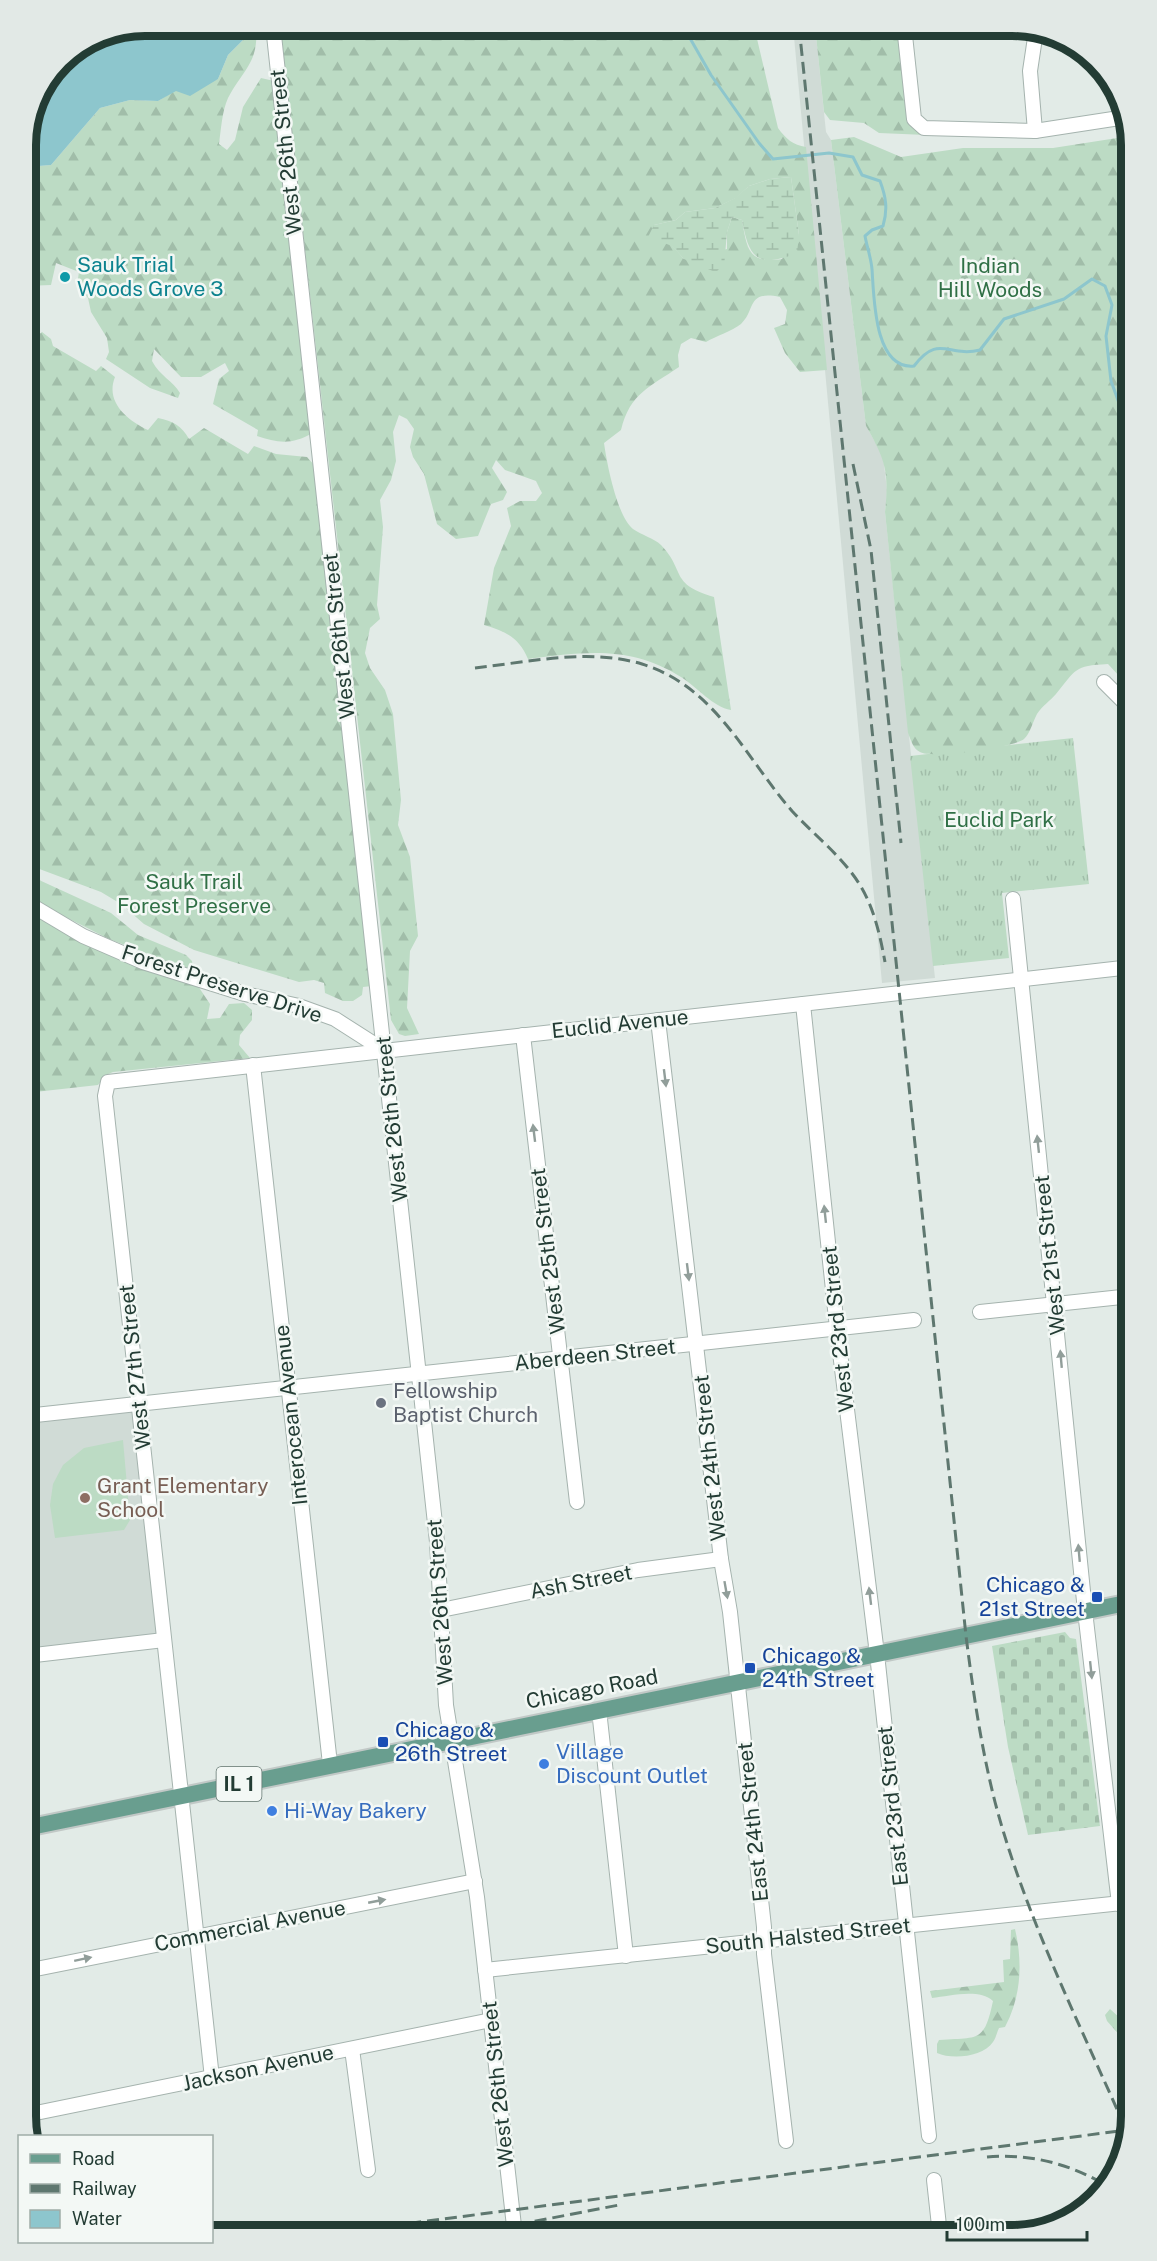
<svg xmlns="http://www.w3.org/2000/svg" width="1157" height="2261" font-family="'Public Sans',sans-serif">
  <defs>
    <pattern id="grass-tufts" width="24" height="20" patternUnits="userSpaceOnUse" patternTransform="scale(1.5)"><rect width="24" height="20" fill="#bcdbc4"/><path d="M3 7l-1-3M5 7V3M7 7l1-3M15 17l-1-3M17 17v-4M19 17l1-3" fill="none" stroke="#a1bda9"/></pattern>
    <pattern id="forest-firs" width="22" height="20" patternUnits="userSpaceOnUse" patternTransform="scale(1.5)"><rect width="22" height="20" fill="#bcdbc4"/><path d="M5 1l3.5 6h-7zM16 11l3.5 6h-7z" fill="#a1bda9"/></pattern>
    <pattern id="wetland-marsh" width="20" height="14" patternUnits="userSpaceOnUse" patternTransform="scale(1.5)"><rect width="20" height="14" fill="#bcdbc4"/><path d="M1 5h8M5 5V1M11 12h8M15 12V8" fill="none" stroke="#a1bda9"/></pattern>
    <pattern id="cemetery-stones" width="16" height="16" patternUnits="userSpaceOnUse" patternTransform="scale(1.5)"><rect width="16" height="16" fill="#bcdbc4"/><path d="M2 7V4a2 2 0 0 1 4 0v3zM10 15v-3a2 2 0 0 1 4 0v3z" fill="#a1bda9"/></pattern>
  </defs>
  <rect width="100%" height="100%" fill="#e2ebe7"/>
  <g fill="#d0dbd6">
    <path d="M793,26h22l11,106 5,8 35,286 17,30 4,34 -2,22 50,466 -53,5z"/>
    <path d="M135,1409l24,227 -133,15v-230z"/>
  </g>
  <path fill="url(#grass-tufts)" d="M1073,738l16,146 -87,9 7,65 -76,8 -23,-210z"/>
  <g fill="url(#forest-firs)" fill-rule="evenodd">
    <path d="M246,26h10c3,37 -12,42 -28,72 -6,13 -7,32 -9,46l8,6 8,-10 8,-33 18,-29 13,3 38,352c-19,12 -35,10 -55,3l1,-6 -45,-26 6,-25 10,-8 -4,-8 -24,14h-20l-27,-28 -2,12c8,15 21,20 28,32l-2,5 -28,-10 -44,-29 3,-7 -2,-14 -16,-26 -3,-14 -11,-13 2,-13 -23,-9 -5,22 -25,1v-119l25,-2 49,-57 30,-8 28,1 18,-11 42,-11 10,-24 17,-17z"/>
    <path d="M280,26h474l24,102c8,11 15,17 28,19l21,223 -27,2 -15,-19 -11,-25 11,-4 2,-14 -7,-13c-34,-7 -24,13 -39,27 -9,7 -25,12 -35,18l-15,-4 -10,6 -3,11 1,12c-29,20 -49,26 -58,63l-17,13c3,21 13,73 29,86 8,6 21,9 28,16 25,26 8,39 53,52l17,113c-18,-3 -34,-23 -50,-33 -51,-32 -96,-25 -153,-18 -9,-22 -23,-28 -44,-34l10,-57 17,-42 -4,-18 13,-7h16l6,-8 -6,-12 -31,-11 -9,-10 -4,8 15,24 -4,8 -12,4 -13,32 -22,3 -19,-15 -13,-50 -11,-17 -3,-10 4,-18 -7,-10 -8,-4 -6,17 3,29 -5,19 -11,20 3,27 -6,78 3,14 -10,9 -5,25 5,15 15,22 8,24 8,86 -3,25 12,32 8,79 -8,15 -3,57 12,26 -14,2 -6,-2 -8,-14zM791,177l8,58 -17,24c-34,5 -35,-10 -40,-39l-10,-3 -5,15v17l-43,10 -30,-34 22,-5 9,-8 30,-4 21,-10 13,-12 21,-7z"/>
    <path d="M815,26h83l11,98 17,11 -47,-2 -15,-10 -34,-3 -6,-8z"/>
    <path d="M1130,136l1,553 -23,-25c-35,2 -31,5 -52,30 -6,7 -14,12 -19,20 -4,7 -7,20 -13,25 -11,9 -92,20 -104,13 -7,-3 -9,-12 -12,-19l-23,-221c4,-40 1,-51 -19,-86l-35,-286 23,-3 47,20 62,-9h90z"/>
    <path d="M26,332l10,5 6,-5 9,7 2,7 43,25 5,-5 14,11c-10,25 12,43 33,53l10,-12c15,3 24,8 31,21l15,-11 44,26 6,-8 22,8 31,3 8,9 57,520 -9,1 -1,8 -9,6h-10l-18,-8 -1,-10 -10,-3 -15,2 -105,-32 -50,-26 -23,-20 -20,-12 -75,-28z"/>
    <path d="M26,874l85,39 27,22 48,20 6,6 1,10 -84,-32 -75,-38 -8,-6z"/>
    <path d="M26,909l172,77 12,18 -3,15 13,-1 9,-14 15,-1 8,7v10l-12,15 -1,10 11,13 -137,14 -7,3 -8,10 -72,8z"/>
    <path d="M1015,1929c8,34 6,68 -10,98l-6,1c-2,4 -3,10 -6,14 -10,15 -41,18 -56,11v-9l2,-4c40,-3 45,3 54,-39 -14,-13 -43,-5 -61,-3l-2,-7 74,-9 -1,-22 7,-1 1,-29z"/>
    <path d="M1110,2009l11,10 10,-5v34l-24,-27 -2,-6z"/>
  </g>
  <path fill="url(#wetland-marsh)" d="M791,177l8,58 -2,18c-40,16 -48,5 -55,-33l-10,-3 -5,15 -3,35 -9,5 -31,-13 -12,-13 -24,-9 6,-12 22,-5 9,-8 30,-4 20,-10 14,-12 21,-7z"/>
  <path fill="url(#cemetery-stones)" d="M1065,1632l5,6 6,1 24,187 -72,9 -20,-88 -16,-101z"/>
  <path fill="#bcdbc4" d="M123,1440l7,80 -6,10 -69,8 -5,-33 3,-21 10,-19 21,-17z"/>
  <path fill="#8dc6cd" d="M145,26h101l-1,12 -17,17 -10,24 -28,17 -14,-5 -18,10 -28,-1 -30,8 -49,57 -25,2v-30l9,-38 26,-39 38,-26z"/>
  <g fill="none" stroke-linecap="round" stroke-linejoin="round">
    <path stroke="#8dc6cd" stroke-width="3" d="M683,26l28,49 48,68 14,16 56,-6 24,4 9,18 18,6c6,16 8,28 3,45l-11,4 -7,6c2,11 6,22 7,33 2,28 2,101 42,97 25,-33 34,-8 66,-16l24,-31 60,-20 28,-20 13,7 7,19 -6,31 5,45 16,44c-11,21 -7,17 -5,39l9,7"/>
    <g stroke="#a5b3ae" stroke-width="16">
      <g id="minor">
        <path d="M273,26l164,1516 9,163 31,192 38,338"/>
        <path d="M904,26l10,93 10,9 111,3 91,-14"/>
        <path d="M1035,131l-5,-60 6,-40"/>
        <path d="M1104,682l27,27"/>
        <path d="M1013,899l72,712 34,293"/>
        <path d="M26,902l57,34 60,26 102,32 54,12 36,13 50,32"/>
        <path d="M803,1004l34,324 40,326 52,482"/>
        <path d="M658,1020l63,539 9,53 34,315v27l22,187"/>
        <path d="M523,1035l54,467"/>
        <path d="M253,1065l77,699"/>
        <path d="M980,1312l151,-16"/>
        <path d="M26,1416l888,-96"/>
        <path d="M441,1610l197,-40 83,-11"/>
        <path d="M26,1656l138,-16"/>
        <path d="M599,1710l27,246"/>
        <path d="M485,1970l646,-68"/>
        <path d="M26,1971l449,-90"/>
        <path d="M352,2049l16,121"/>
        <path d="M212,2078l-107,-982 3,-14 1023,-115"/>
        <path d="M26,2115l465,-95"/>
        <path d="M934,2180l6,55"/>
      </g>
    </g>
    <g stroke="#c1c8c6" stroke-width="20">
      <path id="major" d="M26,1828l1105,-226"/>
    </g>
    <use href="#minor" stroke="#fff" stroke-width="14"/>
    <use href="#major" stroke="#699e8f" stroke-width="16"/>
    <g stroke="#5e776f" stroke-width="3" stroke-dasharray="12 6" stroke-linecap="butt">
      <path d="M799,26l167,1610c7,55 15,111 29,166 30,114 85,222 132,330"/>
      <path d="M853,464l18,86 30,293"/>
      <path d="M475,668c54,-6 114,-20 167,-4 74,23 103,93 150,147 22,24 50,45 68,74 14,23 20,50 25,77"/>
      <path d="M987,2157c42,-4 84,7 120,29"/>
      <path d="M320,2235l807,-105"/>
      <path d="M464,2235l155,-30"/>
    </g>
  </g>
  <defs><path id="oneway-solid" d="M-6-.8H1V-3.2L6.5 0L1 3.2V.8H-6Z" transform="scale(1.5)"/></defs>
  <g fill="#919e9a">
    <use href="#oneway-solid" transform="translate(665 1078) rotate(83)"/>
    <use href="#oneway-solid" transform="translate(534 1133) rotate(-97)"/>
    <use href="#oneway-solid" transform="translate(1038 1144) rotate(-96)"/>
    <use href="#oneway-solid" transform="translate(825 1214) rotate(-96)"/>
    <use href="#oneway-solid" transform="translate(688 1272) rotate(83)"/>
    <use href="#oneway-solid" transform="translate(1061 1359) rotate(-95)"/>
    <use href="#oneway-solid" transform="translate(1079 1553) rotate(-95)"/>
    <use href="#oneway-solid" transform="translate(726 1590) rotate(80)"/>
    <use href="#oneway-solid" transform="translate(870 1596) rotate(-97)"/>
    <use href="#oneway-solid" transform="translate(1091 1670) rotate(84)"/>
    <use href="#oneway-solid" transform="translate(377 1901) rotate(-11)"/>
    <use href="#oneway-solid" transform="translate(83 1959) rotate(-12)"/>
  </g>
  <circle fill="#0f9aa8" stroke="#f3f8f5" stroke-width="2" cx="65" cy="277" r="6"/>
  <circle fill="#6b7280" stroke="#f3f8f5" stroke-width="2" cx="381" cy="1403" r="6"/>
  <circle fill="#8d6e63" stroke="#f3f8f5" stroke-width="2" cx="85" cy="1498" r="6"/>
  <g fill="#1a4fb4" stroke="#f3f8f5" stroke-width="2">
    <rect x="1091" y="1591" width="12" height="12" rx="3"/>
    <rect x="744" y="1662" width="12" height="12" rx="3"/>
    <rect x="377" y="1736" width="12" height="12" rx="3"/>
  </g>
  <g fill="#3f7fe0" stroke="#f3f8f5" stroke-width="2">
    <circle cx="544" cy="1764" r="6"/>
    <circle cx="272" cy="1811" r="6"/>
  </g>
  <g text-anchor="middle" stroke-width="5" stroke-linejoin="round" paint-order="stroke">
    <rect fill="#f3f8f5" stroke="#61746e" stroke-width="1.5" x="216.5" y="1767" width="45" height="34" rx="4.5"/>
    <g font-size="20" font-weight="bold" fill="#233c34">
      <text x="239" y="1791">IL 1</text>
    </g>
    <g font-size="21" fill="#233c34" stroke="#f3f8f5">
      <text transform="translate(286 152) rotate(-96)" y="7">West 26th Street</text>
      <text transform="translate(339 636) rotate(-96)" y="7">West 26th Street</text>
      <text transform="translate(222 984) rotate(18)" y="7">Forest Preserve Drive</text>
      <text transform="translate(620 1024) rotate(-6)" y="7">Euclid Avenue</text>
      <text transform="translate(392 1119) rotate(-96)" y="7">West 26th Street</text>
      <text transform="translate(548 1251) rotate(-97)" y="7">West 25th Street</text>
      <text transform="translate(1050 1255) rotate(-96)" y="7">West 21st Street</text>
      <text transform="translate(838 1329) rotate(-96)" y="7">West 23rd Street</text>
      <text transform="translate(595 1355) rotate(-6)" y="7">Aberdeen Street</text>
      <text transform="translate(135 1367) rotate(-96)" y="7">West 27th Street</text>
      <text transform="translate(291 1415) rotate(-96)" y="7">Interocean Avenue</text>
      <text transform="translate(710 1458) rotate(-96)" y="7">West 24th Street</text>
      <text transform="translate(581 1582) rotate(-11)" y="7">Ash Street</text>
      <text transform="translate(440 1602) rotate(-94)" y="7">West 26th Street</text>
      <text transform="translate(592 1689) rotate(-11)" y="7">Chicago Road</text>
      <text transform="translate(893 1806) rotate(-96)" y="7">East 23rd Street</text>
      <text transform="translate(753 1822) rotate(-96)" y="7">East 24th Street</text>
      <text transform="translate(250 1926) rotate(-11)" y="7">Commercial Avenue</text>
      <text transform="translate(808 1936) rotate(-6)" y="7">South Halsted Street</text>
      <text transform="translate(258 2068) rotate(-12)" y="7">Jackson Avenue</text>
      <text transform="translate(498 2084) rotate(-96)" y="7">West 26th Street</text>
    </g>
    <g font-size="21" fill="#0d838f" stroke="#f3f8f5" text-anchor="start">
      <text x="77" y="272">Sauk Trial<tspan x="77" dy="24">Woods Grove 3</tspan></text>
    </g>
    <g font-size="21" fill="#307046" stroke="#f3f8f5">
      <text x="990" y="273">Indian<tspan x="990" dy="24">Hill Woods</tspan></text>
      <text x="999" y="827">Euclid Park</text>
      <text x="194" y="889">Sauk Trail<tspan x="194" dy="24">Forest Preserve</tspan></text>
    </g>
    <g font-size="21" fill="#5b616d" stroke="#f3f8f5" text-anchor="start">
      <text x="393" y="1398">Fellowship<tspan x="393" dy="24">Baptist Church</tspan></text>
    </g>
    <g font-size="21" fill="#785e54" stroke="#f3f8f5" text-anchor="start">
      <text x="97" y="1493">Grant Elementary<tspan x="97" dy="24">School</tspan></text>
    </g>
    <g font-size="21" fill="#164399" stroke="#f3f8f5" text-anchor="start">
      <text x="1085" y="1592" text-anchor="end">Chicago &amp;<tspan x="1085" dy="24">21st Street</tspan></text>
      <text x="762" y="1663">Chicago &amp;<tspan x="762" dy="24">24th Street</tspan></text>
      <text x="395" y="1737">Chicago &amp;<tspan x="395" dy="24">26th Street</tspan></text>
    </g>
    <g font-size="21" fill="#366cbe" stroke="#f3f8f5" text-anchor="start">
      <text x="556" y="1759">Village<tspan x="556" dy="24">Discount Outlet</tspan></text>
      <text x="284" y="1818">Hi-Way Bakery</text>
    </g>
  </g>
  <path d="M0 0H1157V2261H0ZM145 36H1012A109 109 0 0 1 1121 145V2116A109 109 0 0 1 1012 2225H145A109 109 0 0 1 36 2116V145A109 109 0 0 1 145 36Z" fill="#e2e9e6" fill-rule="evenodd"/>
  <path fill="none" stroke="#233c34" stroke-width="8" d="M145 36H1012A109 109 0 0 1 1121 145V2116A109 109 0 0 1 1012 2225H145A109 109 0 0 1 36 2116V145A109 109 0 0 1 145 36Z"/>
  <rect x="18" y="2135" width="195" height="108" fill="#f3f8f5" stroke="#a0ada8" stroke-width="1.5"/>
  <rect x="30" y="2154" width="30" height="9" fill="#699e8f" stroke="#a0ada8" stroke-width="1.5"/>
  <text x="72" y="2165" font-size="18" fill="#233c34">Road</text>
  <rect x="30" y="2184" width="30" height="9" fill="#5e776f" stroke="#a0ada8" stroke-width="1.5"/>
  <text x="72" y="2195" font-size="18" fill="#233c34">Railway</text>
  <rect x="30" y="2210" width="30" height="18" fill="#8dc6cd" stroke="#a0ada8" stroke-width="1.5"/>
  <text x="72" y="2225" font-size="18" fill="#233c34">Water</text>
  <path d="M947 2231v9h140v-9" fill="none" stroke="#233c34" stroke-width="3"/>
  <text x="956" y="2231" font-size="18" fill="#233c34" stroke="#f3f8f5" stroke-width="4.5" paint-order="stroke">100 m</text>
</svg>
